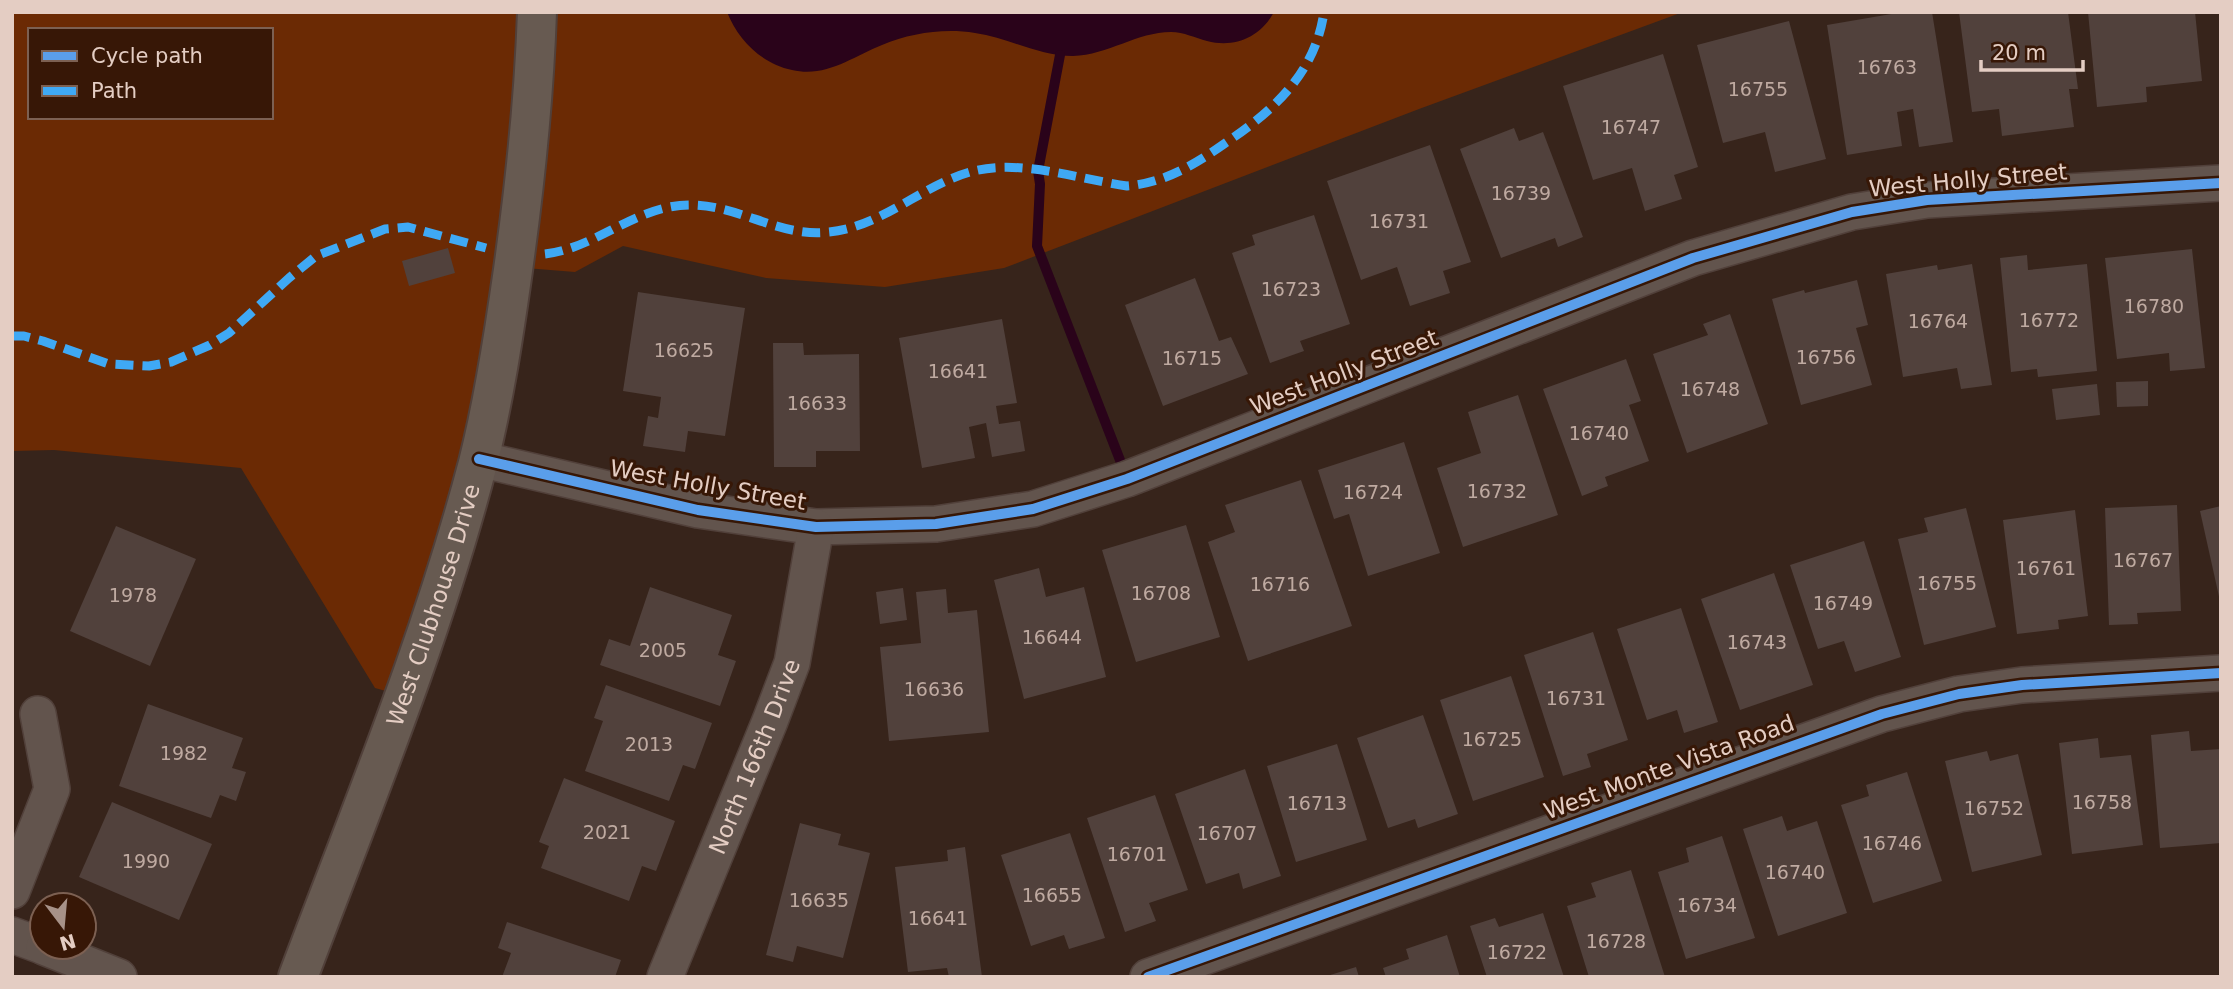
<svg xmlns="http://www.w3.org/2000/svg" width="2233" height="989" font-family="'DejaVu Sans',sans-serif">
  <rect width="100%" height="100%" fill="#37241b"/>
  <path fill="#6b2a04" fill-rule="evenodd" d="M12,12h1671l-264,97 -415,159 -119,19 -119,-9 -143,-32 -48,26 -62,-5 -109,429 -29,-8 -134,-220 -187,-18 -42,1zM30,30h241v87h-241z"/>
  <path fill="#2a031a" d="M727,12h547c-14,26 -40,36 -67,29 -12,-3 -23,-9 -36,-9 -34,0 -63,23 -98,24 -34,0 -64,-18 -98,-23 -31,-5 -64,0 -93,12 -30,12 -56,33 -90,25 -30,-6 -54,-30 -65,-58z"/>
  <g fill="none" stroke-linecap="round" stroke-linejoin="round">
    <path stroke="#2a031a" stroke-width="10" d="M1060,55l-22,116 2,13 -3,62 88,227"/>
  </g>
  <g fill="#51413c">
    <path d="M1903,12h29l21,130 -34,5 -6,-38 -16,3 5,34 -55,9 -20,-130z"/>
    <path d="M1959,12h109l10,77h-9l5,38 -72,9 -3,-27 -27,3z"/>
    <path d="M2088,12h107l7,69 -56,6 1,15 -50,5z"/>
    <path d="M1789,21l37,138 -51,13 -10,-40 -42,11 -26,-98z"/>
    <path d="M1663,54l35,113 -24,8 8,24 -37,12 -13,-43 -39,12 -30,-94z"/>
    <path d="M1514,128l5,13 24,-9 40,105 -25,10 -3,-9 -54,20 -41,-109z"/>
    <path d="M1430,145l41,117 -28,9 7,22 -40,13 -13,-39 -36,13 -34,-99z"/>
    <path d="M1314,215l36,109 -50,17 4,10 -34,12 -38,-110 23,-8 -3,-10z"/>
    <path d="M448,248l7,25 -46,13 -7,-25z"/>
    <path d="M2192,249l13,119 -35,3 -1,-18 -52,6 -12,-101z"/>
    <path d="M2027,255l1,15 59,-6 10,107 -59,6 -1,-8 -26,3 -11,-114z"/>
    <path d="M1972,264l20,121 -31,4 -4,-21 -54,9 -17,-103 51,-9 1,5z"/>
    <path d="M1195,278l24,63 12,-4 17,37 -85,32 -38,-101z"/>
    <path d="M1857,280l11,45 -12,3 16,57 -71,20 -29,-106 32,-9 1,3z"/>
    <path d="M638,292l107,16 -20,128 -37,-5 -3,21 -42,-6 5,-30 10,2 3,-21 -38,-6z"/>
    <path d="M1730,314l38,110 -81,29 -34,-99 55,-19 -5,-11z"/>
    <path d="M1002,319l15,84 -21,3 3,18 21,-3 5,30 -33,6 -6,-34 -17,4 6,31 -53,10 -23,-130z"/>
    <path d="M773,343h30l1,12 55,-1 1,97h-44v16h-42z"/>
    <path d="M1626,359l15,42 -12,4 20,56 -44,16 3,9 -26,10 -39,-107z"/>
    <path d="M2148,381v25l-31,1 -1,-25z"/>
    <path d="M2097,384l3,31 -44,5 -4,-31z"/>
    <path d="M1518,395l40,120 -95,32 -26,-79 44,-15 -13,-41z"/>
    <path d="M1404,442l36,111 -72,23 -19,-62 -15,5 -16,-49z"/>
    <path d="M1301,480l51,146 -104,35 -40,-119 27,-10 -10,-27z"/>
    <path d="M2177,505l4,106 -44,2 1,11 -29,1 -4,-117z"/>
    <path d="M2221,506v95h-1l-20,-90z"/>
    <path d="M1966,508l30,119 -72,18 -26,-106 30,-7 -4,-14z"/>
    <path d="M2075,510l13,106 -30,4 1,9 -42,5 -14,-114z"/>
    <path d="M1186,525l34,112 -84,25 -34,-112z"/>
    <path d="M116,526l80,33 -46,107 -80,-35z"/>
    <path d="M1864,541l37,116 -46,15 -11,-31 -26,8 -28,-84z"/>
    <path d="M1039,568l7,29 38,-10 22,90 -82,22 -30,-119z"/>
    <path d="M1774,573l39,112 -73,25 -39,-111z"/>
    <path d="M650,587l82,28 -14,40 18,6 -16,45 -120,-41 9,-26 21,7z"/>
    <path d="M903,588l4,32 -27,4 -4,-32z"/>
    <path d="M946,589l2,24 29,-3 12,122 -100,9 -9,-94 41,-4 -5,-51z"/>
    <path d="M1681,608l37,114 -34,11 -7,-23 -30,10 -30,-91z"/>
    <path d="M1593,632l35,108 -41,14 4,13 -28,9 -39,-121z"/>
    <path d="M1511,676l33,101 -71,24 -33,-101z"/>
    <path d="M606,685l106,38 -17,46 -12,-4 -14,36 -84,-30 18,-50 -9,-3z"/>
    <path d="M148,704l95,34 -11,30 14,4 -10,29 -16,-6 -9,23 -92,-32z"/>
    <path d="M1423,715l35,99 -40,14 -3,-9 -27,9 -31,-90z"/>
    <path d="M2189,731l2,20 30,-2v94l-61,5 -9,-113z"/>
    <path d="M2098,738l2,20 31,-3 12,90 -71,9 -13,-111z"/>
    <path d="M1337,744l30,96 -71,22 -29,-96z"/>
    <path d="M1987,751l3,10 28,-7 24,101 -70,17 -27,-111z"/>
    <path d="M1245,769l36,107 -38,13 -4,-16 -33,11 -31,-90z"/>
    <path d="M1907,772l35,109 -69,22 -32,-98 28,-9 -3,-11z"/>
    <path d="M564,778l111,43 -19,50 -14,-5 -13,35 -88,-33 8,-22 -10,-4z"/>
    <path d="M1155,795l33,95 -39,13 7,18 -31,11 -38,-114z"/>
    <path d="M112,802l100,42 -33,76 -100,-43z"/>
    <path d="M1782,816l5,15 30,-10 30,92 -69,23 -35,-107z"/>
    <path d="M800,823l41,11 -3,11 32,8 -27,105 -46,-12 -4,16 -27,-7z"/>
    <path d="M1070,833l35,105 -36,11 -5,-14 -33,11 -30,-91z"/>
    <path d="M1722,836l33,102 -69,21 -28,-87 31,-10 -3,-14z"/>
    <path d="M965,847l17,130h-33l-2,-9 -39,4 -13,-105 53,-6 -1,-11z"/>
    <path d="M1631,870l34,107h-76l-22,-71 29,-9 -5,-14z"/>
    <path d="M1543,913l21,64h-77l-17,-51 25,-8 4,9z"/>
    <path d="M507,922l114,38 -6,17h-113l9,-24 -13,-5z"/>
    <path d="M1447,935l13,42h-74l-3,-9 26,-9 -3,-10z"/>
    <path d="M1356,967l3,10h-32v-1z"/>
  </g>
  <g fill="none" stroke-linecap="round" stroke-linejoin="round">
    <g stroke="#51403a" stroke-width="38">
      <g id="street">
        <path d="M479,459l219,51 118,17 120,-3 97,-15 94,-30 566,-221 159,-46 75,-12 294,-17"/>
        <path d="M12,891l40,-102 -14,-75"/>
        <path d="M12,935l30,11"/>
        <path d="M44,947l75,30"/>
        <path id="s1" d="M665,977l105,-256 22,-58 24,-136"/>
        <path d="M1148,977l734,-263 77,-20 63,-9 199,-12"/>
      </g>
    </g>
    <g stroke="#51403a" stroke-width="42">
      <g id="secondary">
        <path id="s2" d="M298,977c64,-170 134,-338 180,-514 16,-63 26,-129 35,-193 12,-85 21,-171 24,-258"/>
      </g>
    </g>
    <use href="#street" stroke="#62544d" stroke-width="35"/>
    <use href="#secondary" stroke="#675a51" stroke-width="38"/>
    <g stroke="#3fa9f5" stroke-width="9" stroke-dasharray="18 9" stroke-linecap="butt">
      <path d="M545,254c52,-6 91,-49 145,-49 50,0 90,33 139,27 52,-5 92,-46 141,-60 48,-14 108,7 157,14 37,-3 67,-21 97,-42 49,-33 91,-70 100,-132"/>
      <path d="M12,336h12l19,5 66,23 40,2 22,-4 39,-17 19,-12 60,-55 27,-22 69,-27 23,-2 78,21"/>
    </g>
    <g stroke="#371706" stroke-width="15">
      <g id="cycleway">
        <path d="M479,459l219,51 118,17 120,-3 97,-15 94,-30 566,-221 159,-46 75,-12 294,-17"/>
        <path d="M1148,977l734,-263 77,-20 63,-9 199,-12"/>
      </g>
    </g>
    <use href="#cycleway" stroke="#5a9eea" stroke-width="10"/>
  </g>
  <g text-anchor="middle" stroke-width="6" stroke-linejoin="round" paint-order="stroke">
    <g font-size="19" fill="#bfaaa1">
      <text x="1887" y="74">16763</text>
      <text x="1758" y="96">16755</text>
      <text x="1631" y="134">16747</text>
      <text x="1521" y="200">16739</text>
      <text x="1399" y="228">16731</text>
      <text x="1291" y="296">16723</text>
      <text x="2154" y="313">16780</text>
      <text x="2049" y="327">16772</text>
      <text x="1938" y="328">16764</text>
      <text x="684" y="357">16625</text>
      <text x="1826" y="364">16756</text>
      <text x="1192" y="365">16715</text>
      <text x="958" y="378">16641</text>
      <text x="1710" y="396">16748</text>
      <text x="817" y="410">16633</text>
      <text x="1599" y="440">16740</text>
      <text x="1497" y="498">16732</text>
      <text x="1373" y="499">16724</text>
      <text x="2143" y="567">16767</text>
      <text x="2046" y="575">16761</text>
      <text x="1947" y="590">16755</text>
      <text x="1280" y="591">16716</text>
      <text x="1161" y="600">16708</text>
      <text x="133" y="602">1978</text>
      <text x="1843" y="610">16749</text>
      <text x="1052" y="644">16644</text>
      <text x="1757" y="649">16743</text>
      <text x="663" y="657">2005</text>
      <text x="934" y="696">16636</text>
      <text x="1576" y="705">16731</text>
      <text x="1492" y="746">16725</text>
      <text x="649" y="751">2013</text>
      <text x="184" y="760">1982</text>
      <text x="2102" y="809">16758</text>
      <text x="1317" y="810">16713</text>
      <text x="1994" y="815">16752</text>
      <text x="607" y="839">2021</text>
      <text x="1227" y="840">16707</text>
      <text x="1892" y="850">16746</text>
      <text x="1137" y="861">16701</text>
      <text x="146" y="868">1990</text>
      <text x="1795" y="879">16740</text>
      <text x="1052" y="902">16655</text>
      <text x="819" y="907">16635</text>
      <text x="1707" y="912">16734</text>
      <text x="938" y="925">16641</text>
      <text x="1616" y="948">16728</text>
      <text x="1517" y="959">16722</text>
    </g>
    <g font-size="23" fill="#e4cdc3" stroke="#371706">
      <text transform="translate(1968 180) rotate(-5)" y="8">West Holly Street</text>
      <text transform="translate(1344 372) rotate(-21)" y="8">West Holly Street</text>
      <text transform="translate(708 485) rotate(10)" y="8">West Holly Street</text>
      <text dy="8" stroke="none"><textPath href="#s2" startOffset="396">West Clubhouse Drive</textPath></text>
      <text dy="8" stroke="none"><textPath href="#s1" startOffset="238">North 166th Drive</textPath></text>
      <text transform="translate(1669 767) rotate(-20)" y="8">West Monte Vista Road</text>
    </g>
  </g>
  <rect width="2233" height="989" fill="none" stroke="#e4cdc3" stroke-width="28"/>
  <rect x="28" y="28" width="245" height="91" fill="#371706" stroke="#7c6052" stroke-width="2"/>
  <rect x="42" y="51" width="35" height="10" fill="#5a9eea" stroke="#7c6052" stroke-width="2"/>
  <text x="91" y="63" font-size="21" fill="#e4cdc3">Cycle path</text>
  <rect x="42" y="86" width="35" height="10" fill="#3fa9f5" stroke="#7c6052" stroke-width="2"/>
  <text x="91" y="98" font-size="21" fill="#e4cdc3">Path</text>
  <g transform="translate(63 926) rotate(164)"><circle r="33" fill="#371706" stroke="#7c6052" stroke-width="2"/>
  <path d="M0-5L12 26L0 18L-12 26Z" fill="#a79288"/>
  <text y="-10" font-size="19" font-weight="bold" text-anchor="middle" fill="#e4cdc3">N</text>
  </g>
  <path d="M1981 60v10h102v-10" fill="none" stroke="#e4cdc3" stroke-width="3.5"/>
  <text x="1992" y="60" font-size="21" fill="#e4cdc3" stroke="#371706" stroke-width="5" paint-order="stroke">20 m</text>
</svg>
